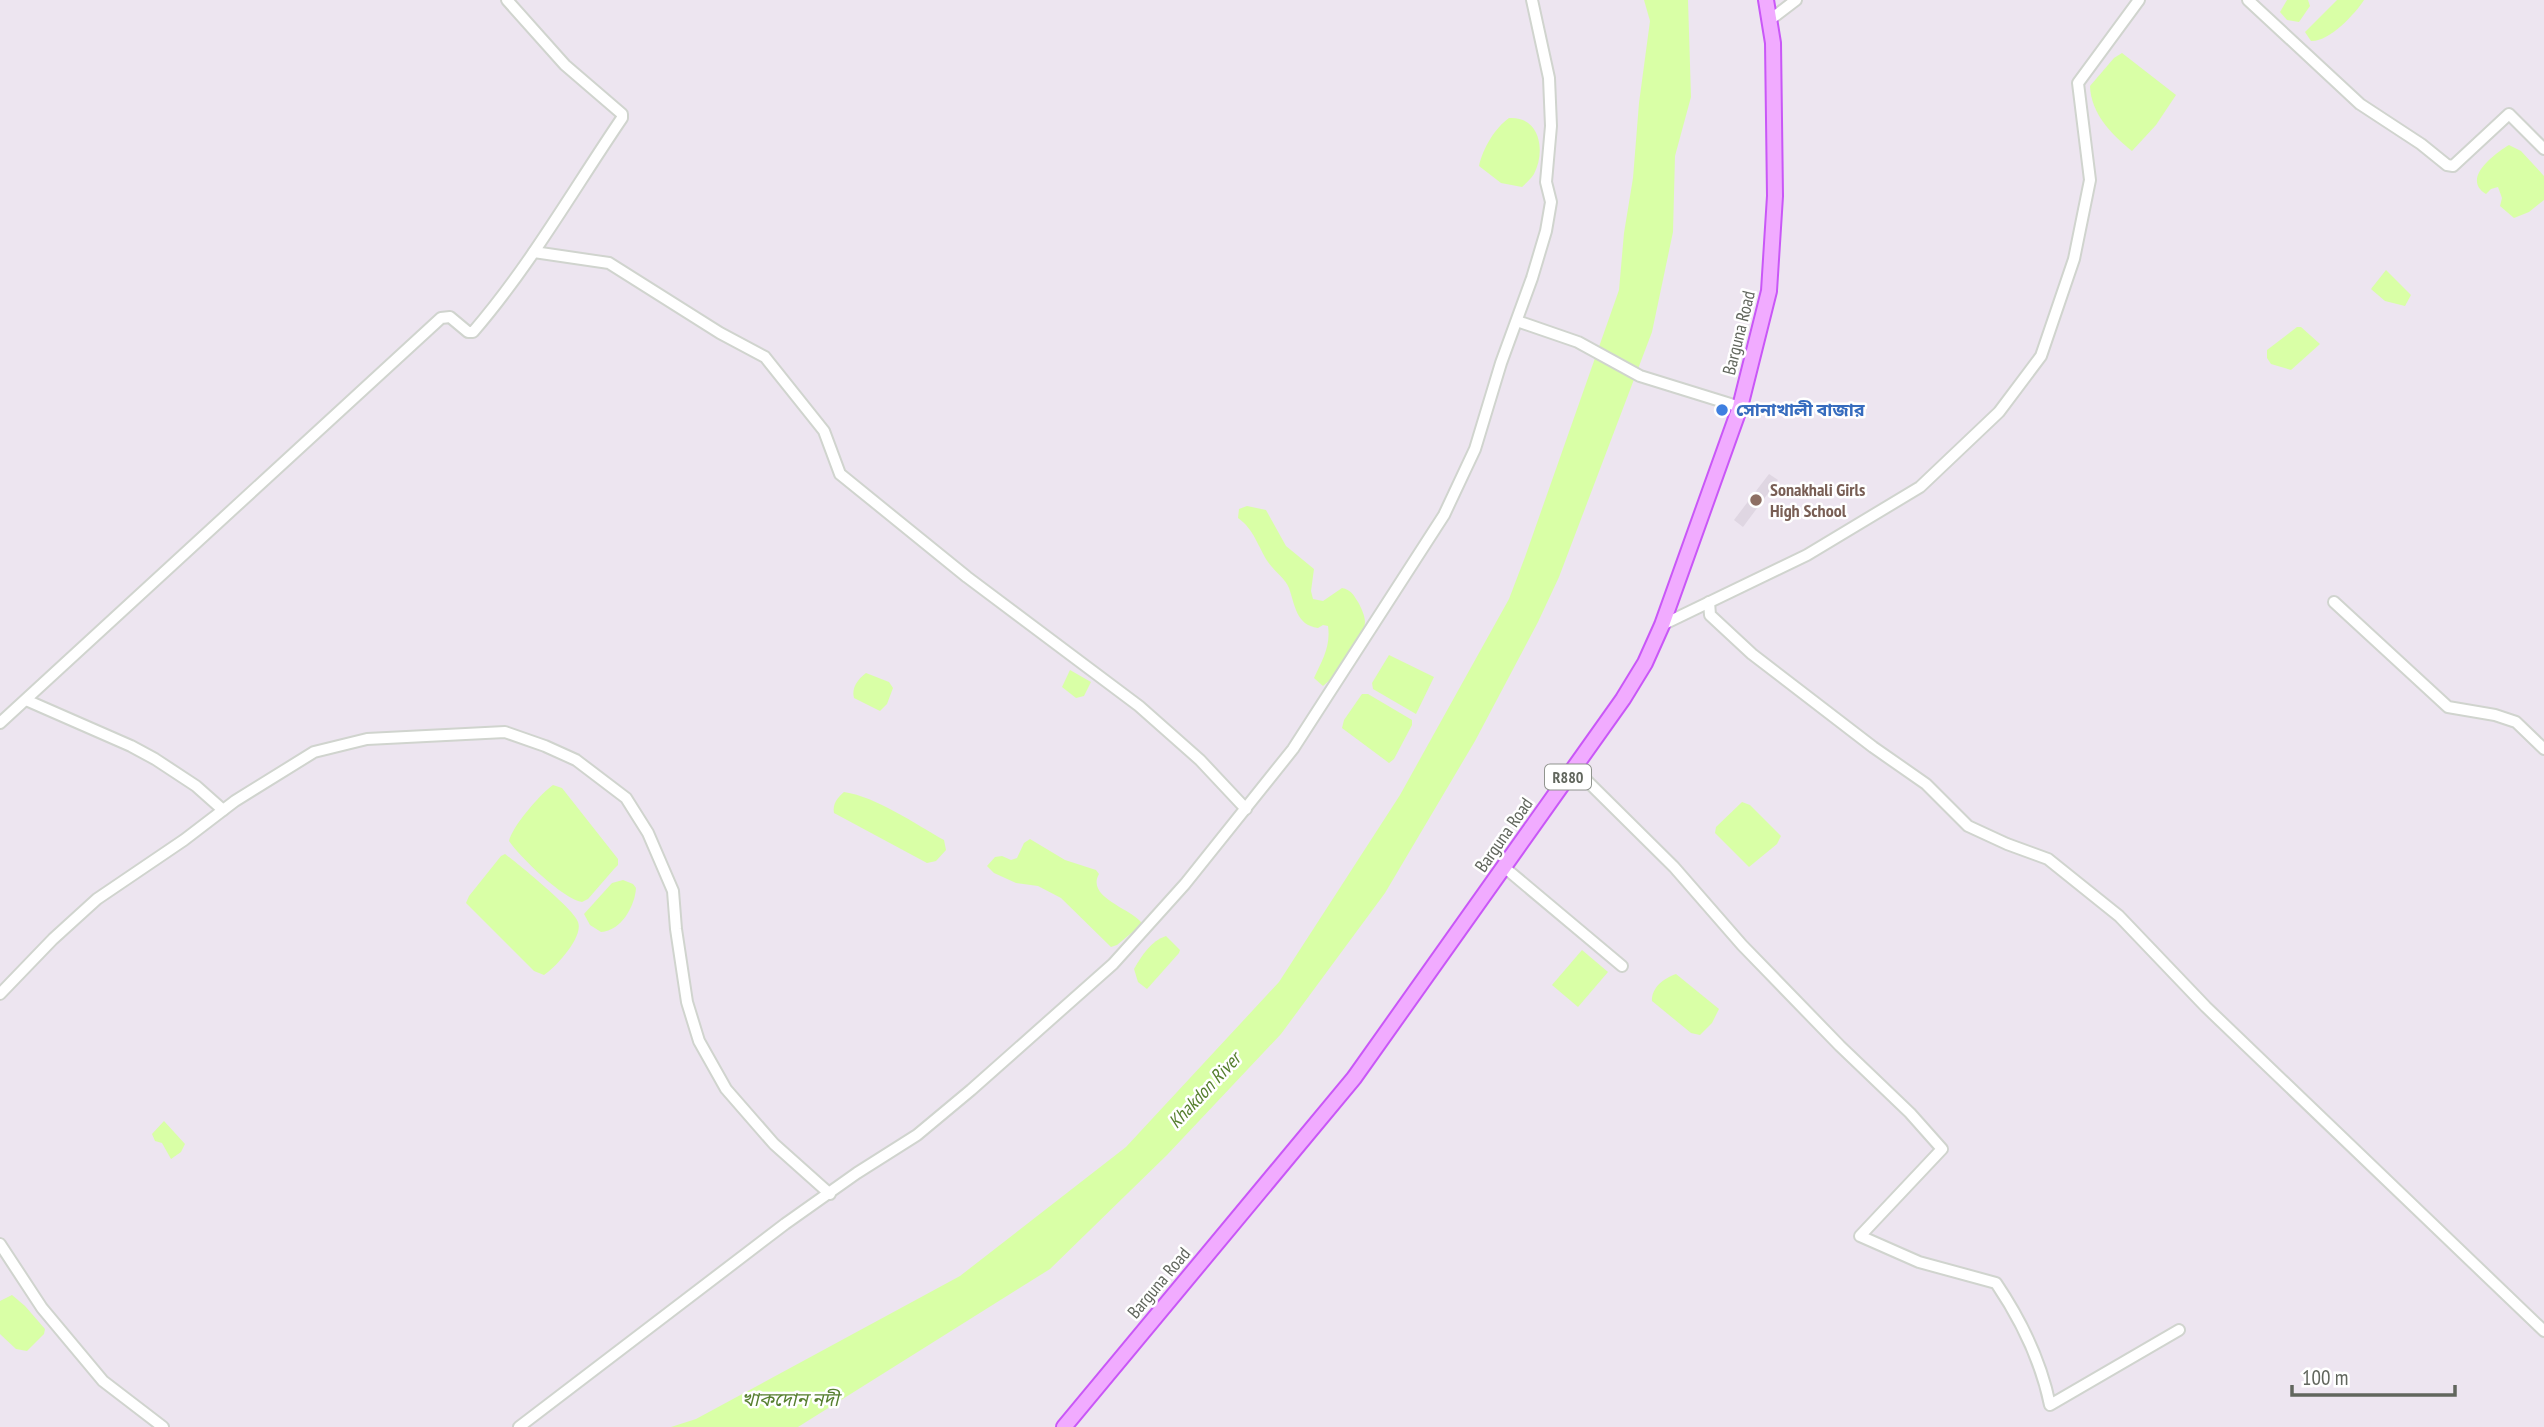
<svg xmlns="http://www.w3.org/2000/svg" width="2544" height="1427" font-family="'PT Sans Narrow','Noto Sans Bengali',sans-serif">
  <rect width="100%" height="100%" fill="#ede5f0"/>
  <path fill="#dfd6e2" d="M1769,474l9,6 -35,47 -9,-7z"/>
  <g fill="#d9ffa6">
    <path d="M1644,0h44l3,97 -16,59 -2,76 -21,100 -93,245 -21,45 -63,119 -90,152 -104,141 -114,121 -117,114 -252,158h-127l25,-8 264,-143 166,-129 153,-165 121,-187 109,-196 16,-42 94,-267 5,-57 9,-55 6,-75 11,-82z"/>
    <path d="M2287,0h21l2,6 -11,16 -12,-2 -7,-8z"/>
    <path d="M2337,0h27c-9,14 -35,42 -53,41l-6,-9z"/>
    <path d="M2122,53l54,42 -20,30 -24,26c-20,-16 -41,-37 -42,-65l24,-28z"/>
    <path d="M1509,118c31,-2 37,33 25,56 -3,5 -8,9 -12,13l-21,-4 -22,-17c4,-18 16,-38 30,-48z"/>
    <path d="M2509,145l12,6 23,25v24l-15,12 -15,6 -14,-12 2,-8 -4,-11 -7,2 -5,5c-25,-15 8,-40 23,-49z"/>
    <path d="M2386,270l25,25 -6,11 -20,-5 -14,-12z"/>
    <path d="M2297,327h4l19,17 -29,26 -20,-6 -4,-6v-8z"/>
    <path d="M1247,506l19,4 20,36 28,23 -3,22 2,8 10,2 19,-13c9,2 11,6 16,14 3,5 7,14 7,20 0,14 -30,56 -42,64l-9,-8c8,-17 17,-32 14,-52l-5,-1 -5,3c-22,-3 -23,-23 -29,-40 -4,-10 -15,-17 -21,-26 -10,-15 -14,-33 -30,-44l1,-9z"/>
    <path d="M1389,655l45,22 -18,37 -43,-25 -1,-6z"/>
    <path d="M1070,670l21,12 -7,14 -8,2 -14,-11z"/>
    <path d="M866,673l23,9 4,6 -6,16 -7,7 -26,-13c-3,-10 4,-19 12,-25z"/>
    <path d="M1362,694h6l44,26v5l-18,34 -5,4 -47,-35 2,-8z"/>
    <path d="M553,785l9,3 56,71v6l-4,4 -26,30 -6,3c-19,-3 -61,-44 -73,-61 3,-14 31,-47 44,-56z"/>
    <path d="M844,792c33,5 71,32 100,48l2,10 -10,11 -9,2 -93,-50c-2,-9 4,-16 10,-21z"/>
    <path d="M1742,802l8,3 31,31 -4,8 -28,23 -34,-34 1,-6z"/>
    <path d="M1030,839l35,21 31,10 3,4c-13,23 30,34 42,48v3l-24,20 -6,2 -50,-49 -23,-12 -22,-3 -22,-10 -7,-7 8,-9 7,-1 9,4 6,-2 7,-15z"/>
    <path d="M505,854c12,9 70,56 73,68 6,15 -23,46 -34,53l-10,-4 -68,-68 3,-7 32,-40z"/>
    <path d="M623,880l10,4 3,4c-1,18 -15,43 -35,44l-11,-7 -6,-11 28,-31z"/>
    <path d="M1166,936l14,14 -1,3 -32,36 -9,-7 -4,-13c8,-14 17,-28 32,-33z"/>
    <path d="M1582,950l26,22 -30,35 -26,-22z"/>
    <path d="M1676,974l43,35 -7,14 -12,12 -9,-2 -39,-32c-1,-13 12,-23 24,-27z"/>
    <path d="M164,1121l21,23 -4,8 -10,7 -9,-16 -7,-2 -3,-7z"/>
    <path d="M12,1295l13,11 20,23 -1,5 -17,17 -11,-2 -16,-15v-33z"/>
  </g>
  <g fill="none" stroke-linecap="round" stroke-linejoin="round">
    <g stroke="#d0d4ce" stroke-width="14">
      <g id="minor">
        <path d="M2248,0l112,104 61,40 26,21 6,1 56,-52 35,35"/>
        <path d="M1771,19l25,-19"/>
        <path d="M534,252l75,11 111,70 45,24 59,74 16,43 127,103 172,129 61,54 46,49"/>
        <path d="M1517,321l61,21 62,34 100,31"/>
        <path d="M1709,602l1,13 42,39 121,93 53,37 42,42 39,18 41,15 71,57 87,91 338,324"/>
        <path d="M2334,602l114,105 47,8 21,7 28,27"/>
        <path d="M1662,625l145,-70 113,-68 79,-75 42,-56 33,-97 16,-79 -12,-97 61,-83"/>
        <path d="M26,700l105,46 24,13 41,27 27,24"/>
        <path d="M0,723l441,-405 9,-1 18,15h5c57,-66 100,-142 149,-214v-4l-57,-49 -58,-65"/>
        <path d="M1574,768l100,99 68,78 98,101 70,67 32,36 -82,87 59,26 77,21c25,37 45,78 54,122l129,-75"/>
        <path d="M1504,867l118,99"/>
        <path d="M0,994l53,-55 44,-40 87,-59 51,-39 79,-49 53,-13 138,-7 40,14 31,14 50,38 22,35 25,58 3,38 11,73 12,39 27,48 48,55 56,50"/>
        <path d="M0,1244l42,64 61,73 60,46"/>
        <path d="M519,1427l266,-203 72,-51 60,-38 54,-45 142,-126 72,-80 108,-135 151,-234 31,-66 26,-86 31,-85 14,-47 5,-29 -5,-20 5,-56 -2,-48 -17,-78"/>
      </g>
    </g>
    <g stroke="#c957f7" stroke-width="18">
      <path id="major" d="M1064,1427l290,-349 220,-310 49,-69 22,-36 17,-38 78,-218 29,-116 6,-95 -2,-153 -7,-43"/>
    </g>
    <use href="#minor" stroke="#fff" stroke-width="10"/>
    <use href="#major" stroke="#f1abff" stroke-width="14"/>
  </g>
  <circle fill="#3f7fe0" stroke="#fff" stroke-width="2.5" cx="1722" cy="410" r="7"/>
  <circle fill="#8d6e63" stroke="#fff" stroke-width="2.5" cx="1756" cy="500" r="7"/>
  <g text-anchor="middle" stroke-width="5" stroke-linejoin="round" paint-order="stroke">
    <rect fill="#fff" stroke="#90948e" stroke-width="2" x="1545" y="764.5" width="46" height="25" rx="5"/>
    <g font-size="16" font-weight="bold" fill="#61665d">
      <text x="1568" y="783">R880</text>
    </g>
    <g font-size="18" fill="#61665d" stroke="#fff">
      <text transform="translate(1739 333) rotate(-76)" y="6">Barguna Road</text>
      <text transform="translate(1504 835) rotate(-55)" y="6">Barguna Road</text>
      <text transform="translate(1159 1283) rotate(-50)" y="6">Barguna Road</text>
    </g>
    <g font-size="18" font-weight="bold" fill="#366cbe" stroke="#fff" text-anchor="start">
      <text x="1736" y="416">সোনাখালী বাজার</text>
    </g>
    <g font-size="18" font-weight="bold" fill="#785e54" stroke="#fff" text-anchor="start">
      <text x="1770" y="496">Sonakhali Girls<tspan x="1770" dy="21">High School</tspan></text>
    </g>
    <g font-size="19" font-style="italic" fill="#567f2f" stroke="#fff">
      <text transform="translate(1204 1090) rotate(-47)" y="7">Khakdon River</text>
      <text x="790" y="1406">খাকদোন নদী</text>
    </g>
  </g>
  <path d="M2292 1385v10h163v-10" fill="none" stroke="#61665d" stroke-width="3.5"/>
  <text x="2302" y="1385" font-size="21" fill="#61665d" stroke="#ffffff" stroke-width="5" paint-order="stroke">100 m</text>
</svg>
